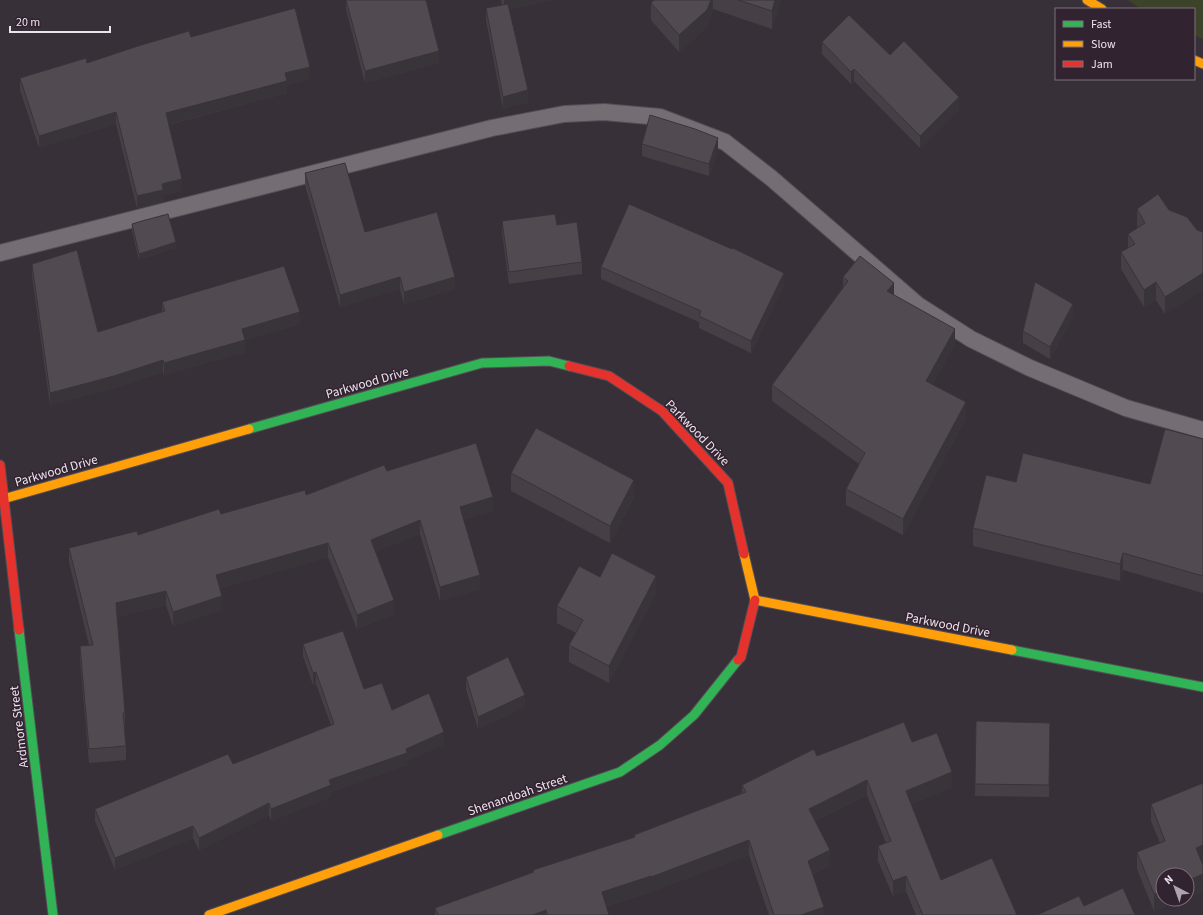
<svg xmlns="http://www.w3.org/2000/svg" width="1203" height="915" font-family="'Source Sans 3',sans-serif">
  <rect width="100%" height="100%" fill="#383038"/>
  <path fill="#3c4328" d="M1128,0h75v39l-9,-4v-26h-53z"/>
  <g fill="none" stroke-linecap="round" stroke-linejoin="round">
    <g stroke="#554d55" stroke-width="18">
      <path id="lane" d="M0,253l492,-125 72,-14 40,-2 56,5 65,25 45,35 148,128 53,34 59,29 96,40 77,22"/>
    </g>
    <g stroke="#554d55" stroke-width="11">
      <g id="fast">
        <path d="M249,429l233,-66 67,-2 20,5"/>
        <path d="M19,630l34,285"/>
        <path d="M1012,650l191,37"/>
        <path d="M438,835l182,-63 40,-27 34,-30 44,-55"/>
      </g>
    </g>
    <g stroke="#554d55" stroke-width="11">
      <g id="slow">
        <path d="M1087,0l15,9"/>
        <path d="M1194,60l9,4"/>
        <path d="M3,499l246,-70"/>
        <path d="M744,554l11,46 257,50"/>
        <path d="M209,915l229,-80"/>
      </g>
    </g>
    <g stroke="#554d55" stroke-width="11">
      <g id="jam">
        <path d="M569,366l40,10 53,35 66,72 16,71"/>
        <path d="M0,465l19,165"/>
        <path d="M738,660l3,-3 14,-57"/>
      </g>
    </g>
    <use href="#lane" stroke="#746d74" stroke-width="16"/>
    <use href="#fast" stroke="#30b455" stroke-width="9"/>
    <use href="#slow" stroke="#ff9f0a" stroke-width="9"/>
    <use href="#jam" stroke="#e5322d" stroke-width="9"/>
  </g>
  <g fill="#464046">
    <path d="M346,0h80l13,63 -74,20 -19,-74z"/>
    <path d="M501,0h52l-44,9 19,93 -25,7 -17,-89v-12l16,-3z"/>
    <path d="M654,0h127l-9,29 -59,-20 -6,18 -28,25 -28,-32v-17z"/>
    <path d="M191,37l119,42 -23,6v8l-119,32 14,66 -19,4v7l-26,6 -21,-84 -77,24 -19,-58v-12l67,-15z"/>
    <path d="M822,42l68,13 69,54 -39,39 -66,-67 -3,3 -29,-30z"/>
    <path d="M642,144l76,6 -9,26 -67,-20z"/>
    <path d="M305,173l60,59 90,57 -51,15 -4,-15 -60,18 -35,-122z"/>
    <path d="M1137,209l32,1 -4,104 -9,-14 -12,7 -23,-38v-17l7,-4v-14l10,-6 -1,-2z"/>
    <path d="M502,221l55,4 25,37v12l-73,10 -7,-51z"/>
    <path d="M132,224l44,24 -37,12 -7,-29z"/>
    <path d="M32,264l66,68 64,-20v-10l138,22 -55,16v12l-81,23 -1,-3 -49,16 -64,17 -18,-129z"/>
    <path d="M601,267l183,18 -33,68 -52,-25v-6l-98,-43z"/>
    <path d="M843,277l51,18 61,50 -23,39 34,34 -63,117 -57,-30v-16l13,-25 -87,-63v-16l71,-98z"/>
    <path d="M1073,316l-23,43 -27,-16v-12z"/>
    <path d="M1203,439v154l-80,-23 -3,11 -147,-35v-18l43,-46 134,2z"/>
    <path d="M387,471l106,40 -30,9 17,69 -40,12 -20,-67 -45,18 19,62 -37,15 -29,-72 -108,31 2,22 -49,16 -7,-21 -49,12 8,96v14h-1l2,19v14l-37,3 -9,-103v-14l9,-1 -20,-83v-14l69,-13 83,-21 85,-19z"/>
    <path d="M511,473l123,24 -24,46 -99,-52z"/>
    <path d="M600,577l56,16 -47,90 -40,-21v-17l7,-12 -19,-10v-17z"/>
    <path d="M303,644l89,66 52,34 -37,17v4l-76,27v5l-60,24 -2,-6 -70,35 -6,-12 -78,32 -20,-49v-12l138,-45 98,-39 -15,-41 -3,1 -10,-29z"/>
    <path d="M466,677l59,30 -47,22 -12,-40z"/>
    <path d="M976,721l74,14 -1,62 -74,-1z"/>
    <path d="M912,742l40,45 -41,17 30,76 76,35h-101l-10,-24 -13,5 -15,-35v-15l8,-3 -19,-48 -52,26 15,44 -17,9 11,41h-55l-20,-60 -98,37 -45,14 3,9h-174v-7l98,-36v-2l101,-32v-3l108,-42v-8l75,-29z"/>
    <path d="M1203,783v80l-40,36h21l-30,12 -17,-42v-17l23,-9 -9,-22v-17z"/>
  </g>
  <g fill="#393439">
    <path d="M504,0h49l-49,10z"/>
    <path d="M711,0h2v9l-6,18 -28,25v-17z"/>
    <path d="M775,0h6l-9,29v-18z"/>
    <path d="M439,51v12l-74,20v-12z"/>
    <path d="M310,67v12l-23,6v8l-121,32v-12l119,-40z"/>
    <path d="M854,69v12l-3,3v-12z"/>
    <path d="M528,90v12l-25,7v-12z"/>
    <path d="M959,97v12l-39,39v-12z"/>
    <path d="M116,112v12l-77,24v-12z"/>
    <path d="M718,138v12l-9,26v-12z"/>
    <path d="M182,179v12l-19,4v7l-26,6v-12l25,-12z"/>
    <path d="M176,242v6l-37,12v-6z"/>
    <path d="M784,273v12l-33,68v-12z"/>
    <path d="M1203,273v17l-38,24v-17z"/>
    <path d="M400,277v12l-60,18v-12z"/>
    <path d="M455,277v12l-51,15v-12z"/>
    <path d="M1156,282v18l-12,7v-17z"/>
    <path d="M894,283v16l-7,-8z"/>
    <path d="M1073,304v12l-23,43v-12z"/>
    <path d="M300,312v12l-58,17v-12z"/>
    <path d="M955,329v16l-29,52v-16z"/>
    <path d="M245,340v12l-81,23v-12z"/>
    <path d="M163,360v12l-49,16 -64,17v-12z"/>
    <path d="M966,402v16l-63,117v-16z"/>
    <path d="M634,480v17l-24,46v-17z"/>
    <path d="M493,497v14l-33,10v-14z"/>
    <path d="M420,520v14l-49,20v-14z"/>
    <path d="M328,543v14l-112,32v-14z"/>
    <path d="M1123,553v17l-3,11v-17z"/>
    <path d="M480,575v14l-40,12v-14z"/>
    <path d="M656,576v17l-47,90v-17z"/>
    <path d="M166,591v14l-50,12v-14z"/>
    <path d="M222,596v14l-49,16v-14z"/>
    <path d="M394,600v14l-37,15v-14z"/>
    <path d="M316,672v12l-3,1v-12z"/>
    <path d="M525,695v12l-47,22v-12z"/>
    <path d="M444,732v12l-37,17v4l-76,27v5l-60,24v-12l58,-29 77,-31z"/>
    <path d="M952,772v15l-46,19v-15z"/>
    <path d="M867,780v15l-58,29v-15z"/>
    <path d="M269,803v12l-70,35v-12z"/>
    <path d="M193,826v12l-78,32v-12z"/>
    <path d="M749,840v15l-98,37v-15z"/>
    <path d="M1203,845v18l-7,2v-17z"/>
    <path d="M830,850v15l-22,11v-15z"/>
    <path d="M1203,874v18l-16,6v-17z"/>
    <path d="M651,876v16l-49,15v-15z"/>
    <path d="M906,876v15l-13,5v-15z"/>
    <path d="M1163,890v9h21l-30,12v-17z"/>
    <path d="M824,907v8h-23z"/>
    <path d="M546,910v5h-13z"/>
  </g>
  <g fill="#514b51" stroke="#393439">
    <path d="M346,0h80l13,51 -74,20z"/>
    <path d="M654,0h57l-4,10 -28,25 -28,-32z"/>
    <path d="M738,0h37l-3,11z"/>
    <path d="M508,4l20,86 -25,7 -17,-89z"/>
    <path d="M295,8l15,59 -25,6 2,8 -121,32 16,66 -20,5 1,6 -26,6 -21,-84 -77,24 -19,-58 66,-20 1,5 51,-17 51,-15 2,6z"/>
    <path d="M849,15l41,40 14,-14 55,56 -39,39 -66,-67 -3,3 -29,-30z"/>
    <path d="M650,115l45,14 23,9 -9,26 -67,-20z"/>
    <path d="M345,163l20,69 72,-20 18,65 -51,15 -4,-15 -60,18 -35,-122z"/>
    <path d="M1158,194l11,16 18,7 10,13 6,2v41l-38,24 -9,-15 -12,8 -23,-38 14,-8 -7,-10 17,-11 -8,-14z"/>
    <path d="M629,204l103,45 1,-1 51,25 -33,68 -52,-25 2,-5 -100,-44z"/>
    <path d="M168,214l8,28 -37,12 -7,-30 10,-3z"/>
    <path d="M555,214l2,11 20,-3 5,40 -73,10 -7,-51z"/>
    <path d="M77,250l21,82 67,-21 -3,-9 122,-36 16,46 -58,17 3,11 -81,23 -1,-3 -49,16 -64,17 -18,-129z"/>
    <path d="M860,256l34,27 -7,8 68,38 -29,52 40,21 -63,117 -57,-30 19,-36 -93,-68 76,-104 -5,-4z"/>
    <path d="M1035,282l38,22 -23,43 -27,-16z"/>
    <path d="M536,428l98,52 -24,46 -99,-53z"/>
    <path d="M1165,429l38,10v137l-80,-23 -3,11 -147,-36 13,-53 30,7 7,-29 127,31z"/>
    <path d="M476,443l17,54 -33,10 20,68 -40,12 -20,-67 -49,20 23,60 -37,15 -29,-72 -112,32 6,21 -49,16 -7,-21 -50,12 9,110h-2l3,33 -37,3 -9,-103 13,-1 -24,-97 68,-17 1,4 81,-26 2,5 84,-24 1,5 78,-30 3,6z"/>
    <path d="M612,553l44,23 -47,90 -40,-21 14,-25 -26,-14 22,-40 21,11z"/>
    <path d="M343,631l21,58 18,-6 10,27 37,-17 15,39 -38,17 1,4 -78,27 2,5 -60,24 -2,-6 -70,35 -6,-12 -78,32 -20,-49 133,-55 5,10 101,-40 -18,-52 -3,1 -10,-29z"/>
    <path d="M508,657l17,38 -47,22 -12,-40z"/>
    <path d="M976,721l74,2 -1,62 -74,-1z"/>
    <path d="M904,722l8,20 25,-9 15,39 -46,19 35,89 51,-22 25,57h-94l-17,-39 -13,5 -15,-35 13,-5 -24,-61 -58,29 21,41 -22,11 16,46 -23,8h-27l-25,-75 -98,37v-1l-49,16 7,23h-61l-2,-5 -13,5h-95l-3,-7 99,-36 -1,-2 102,-33 -1,-2 112,-43 -4,-7 72,-36 3,7z"/>
    <path d="M1203,783v62l-7,3 7,17v9l-16,7v-6h-24v15l-9,4 -17,-42 28,-11 -14,-37z"/>
    <path d="M1123,888l12,27h-98l42,-19 5,10z"/>
  </g>
  <g text-anchor="middle" stroke-width="3" stroke-linejoin="round" paint-order="stroke">
    <g font-size="13" fill="#ede3ed" stroke="#322331">
      <text transform="translate(367 382) rotate(-16)" y="5">Parkwood Drive</text>
      <text transform="translate(698 432) rotate(46)" y="5">Parkwood Drive</text>
      <text transform="translate(56 470) rotate(-16)" y="5">Parkwood Drive</text>
      <text transform="translate(948 624) rotate(11)" y="5">Parkwood Drive</text>
      <text transform="translate(18 727) rotate(-97)" y="5">Ardmore Street</text>
      <text transform="translate(517 794) rotate(-19)" y="5">Shenandoah Street</text>
    </g>
  </g>
  <rect x="1055" y="8" width="140" height="72" fill="#322331" stroke="#7d707c"/>
  <rect x="1063" y="21" width="20" height="6" fill="#30b455" stroke="#7d707c"/>
  <text x="1091" y="28" font-size="12" fill="#ede3ed">Fast</text>
  <rect x="1063" y="41" width="20" height="6" fill="#ff9f0a" stroke="#7d707c"/>
  <text x="1091" y="48" font-size="12" fill="#ede3ed">Slow</text>
  <rect x="1063" y="61" width="20" height="6" fill="#e5322d" stroke="#7d707c"/>
  <text x="1091" y="68" font-size="12" fill="#ede3ed">Jam</text>
  <g transform="translate(1175 887) rotate(319)"><circle r="19" fill="#322331" stroke="#7d707c"/>
  <path d="M0-3L7 15L0 10L-7 15Z" fill="#aea4ae"/>
  <text y="-6" font-size="11" font-weight="bold" text-anchor="middle" fill="#ede3ed">N</text>
  </g>
  <path d="M10 26v6h100v-6" fill="none" stroke="#ede3ed" stroke-width="2"/>
  <text x="16" y="26" font-size="12" fill="#ede3ed" stroke="#322331" stroke-width="3" paint-order="stroke">20 m</text>
</svg>
